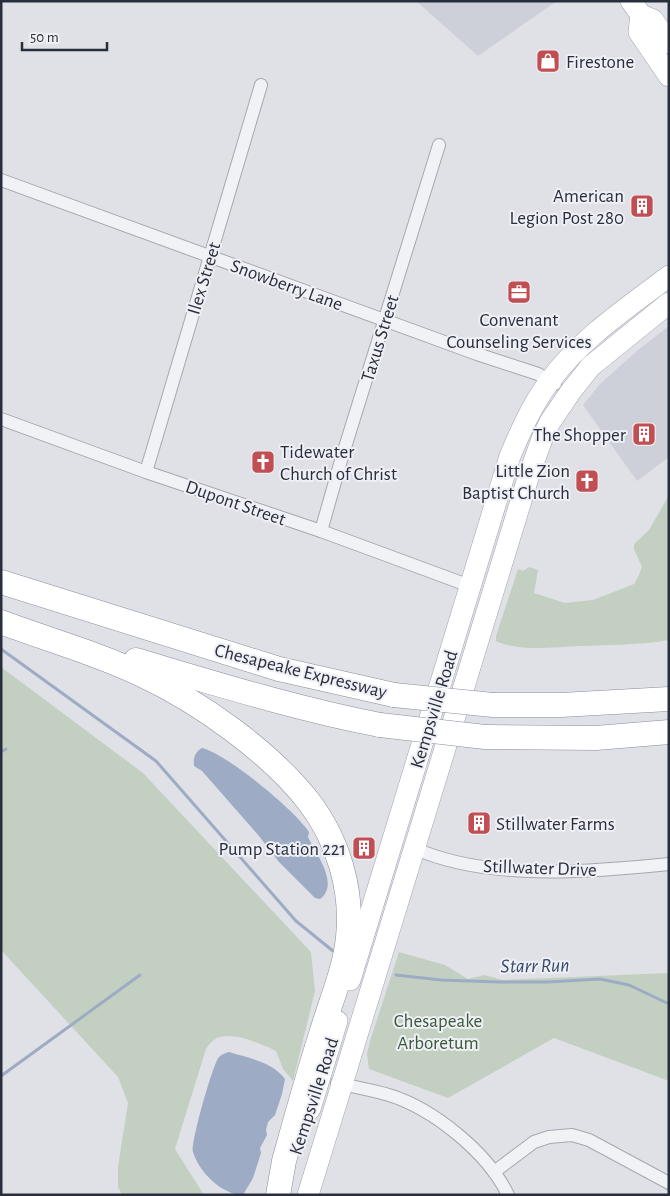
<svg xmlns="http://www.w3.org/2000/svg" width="670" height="1196" font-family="'Alegreya Sans',sans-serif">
  <rect width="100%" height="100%" fill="#dfe1e7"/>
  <g fill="#cdd0d8">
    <path d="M416,1h141l-79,55z"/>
    <path d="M669,326v131l-32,24 -54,-76 17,-21 38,-34z"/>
  </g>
  <g fill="#c3d0c1">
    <path d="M669,495v145c-30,5 -59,5 -89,6 -25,1 -62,6 -84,-5v-5l22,-67 5,2 6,-4 9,3 -4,23 31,10 28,-3 41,-16 5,-9 3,-8 -8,-18v-5l15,-14z"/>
    <path d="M1,667l142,106 168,179 4,39 -22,90 -10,-12 -7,-18c-14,-7 -48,-22 -62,-11 -3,2 -6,6 -8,9l-31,100 29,46h-82l-4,-8v-20l10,-64 -10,-26 -117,-127z"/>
    <path d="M399,952l46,13 23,14 16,-4 19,5 166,-7v108l-115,-43 -106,60 -79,-29 -2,-15 3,-13z"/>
  </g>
  <g fill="#9dabc4">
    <path d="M202,748c25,6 94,63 107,84l-1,5c8,17 32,47 12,62l-5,-1 -36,-36 -20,-26 -57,-65 -8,-5c-1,-8 1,-14 8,-18z"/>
    <path d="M229,1052c19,6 44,10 56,27l-3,15 -7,21 -7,7 -2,8 1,5 -7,13 1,5 -8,25 -10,17c-21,0 -44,-23 -50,-43 -3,-7 20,-89 26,-95 3,-3 7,-4 10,-5z"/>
  </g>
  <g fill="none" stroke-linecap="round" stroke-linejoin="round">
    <g stroke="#9dabc4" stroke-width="3">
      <path d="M1,649l155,112 140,160 37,30"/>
      <path d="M1,752l5,-3"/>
      <path d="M396,975l45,5 57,2h50l52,-3 29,6 40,19"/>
      <path d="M1,1076l139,-101"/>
    </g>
    <g stroke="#a5a8b0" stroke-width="14">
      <g id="street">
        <path d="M1,180l476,174 61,20 17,10"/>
        <path d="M1,419l145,53 175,59 149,55"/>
        <path d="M146,472l115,-387"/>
        <path d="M321,531l21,-74 97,-312"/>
        <path d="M414,848c72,33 178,24 255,16"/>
        <path d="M337,1083c17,4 35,7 52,12 45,14 99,58 119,100"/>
        <path d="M494,1172l40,-30 15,-5 23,-2 17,5 80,43"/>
      </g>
    </g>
    <g stroke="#9fa4b1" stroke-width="22">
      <g id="primary">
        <path d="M631,1l10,14 12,5 16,23"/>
        <path d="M641,15l-2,17 30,44"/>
        <path d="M350,980l160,-524c11,-26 22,-51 39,-74 31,-43 78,-74 120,-106"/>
        <path d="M310,1109l27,-88"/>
        <path d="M308,1195l220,-717 14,-39 8,-17 21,-31 20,-25 78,-63"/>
      </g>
    </g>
    <g stroke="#888d9c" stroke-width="25">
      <g id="highway">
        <path d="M1,582l278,87 115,26"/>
        <path d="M1,622c47,18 96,31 141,53 58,27 128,77 167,127 29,38 44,88 39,135 -3,32 -17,63 -26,94 -14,43 -26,87 -38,130l-6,34"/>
        <path d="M136,660c81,24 161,49 244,65"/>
        <path d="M493,705h68l108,-6"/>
        <path d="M485,737l111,1 73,-6"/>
      </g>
    </g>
    <use href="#street" stroke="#f1f2f5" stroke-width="12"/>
    <use href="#primary" stroke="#fff" stroke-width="21"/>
    <use href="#highway" stroke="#fff" stroke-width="24"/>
    <g stroke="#888d9c" stroke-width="25" stroke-linecap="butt">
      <g id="highway-bridge">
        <path d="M394,695l99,10"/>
        <path d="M380,725l105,12"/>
      </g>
    </g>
    <use href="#highway-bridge" stroke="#fff" stroke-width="24"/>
  </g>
  <defs>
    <g id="shop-square" transform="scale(1.25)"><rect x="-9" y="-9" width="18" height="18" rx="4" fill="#c14e53" stroke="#eef0f5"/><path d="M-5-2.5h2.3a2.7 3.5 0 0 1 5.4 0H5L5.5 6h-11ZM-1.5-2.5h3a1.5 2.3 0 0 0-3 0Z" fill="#fff"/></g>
    <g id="building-square" transform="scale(1.25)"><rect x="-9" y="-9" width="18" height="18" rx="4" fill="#c14e53" stroke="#eef0f5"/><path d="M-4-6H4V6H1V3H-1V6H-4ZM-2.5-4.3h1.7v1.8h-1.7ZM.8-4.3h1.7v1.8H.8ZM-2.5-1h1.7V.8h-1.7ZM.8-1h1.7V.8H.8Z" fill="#fff"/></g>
    <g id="office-square" transform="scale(1.25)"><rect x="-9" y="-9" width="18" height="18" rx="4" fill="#c14e53" stroke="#eef0f5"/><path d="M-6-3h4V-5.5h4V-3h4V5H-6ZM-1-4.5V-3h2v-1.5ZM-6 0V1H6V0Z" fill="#fff"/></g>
    <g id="church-square" transform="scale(1.25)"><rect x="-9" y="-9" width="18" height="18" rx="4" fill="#c14e53" stroke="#eef0f5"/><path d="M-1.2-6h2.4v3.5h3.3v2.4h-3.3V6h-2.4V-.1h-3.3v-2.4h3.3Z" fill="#fff"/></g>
  </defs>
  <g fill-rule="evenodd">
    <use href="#shop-square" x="548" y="61"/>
    <use href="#building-square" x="642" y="206"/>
    <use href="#office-square" x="519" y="292"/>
    <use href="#building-square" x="644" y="434"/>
    <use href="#church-square" x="263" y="462"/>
    <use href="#church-square" x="587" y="481"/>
    <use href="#building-square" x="479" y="823"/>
    <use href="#building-square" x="364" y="848"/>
  </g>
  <g text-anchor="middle" stroke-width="4" stroke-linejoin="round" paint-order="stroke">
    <g font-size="19" fill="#292e3c" stroke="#eef0f5" text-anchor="end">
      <text x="566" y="68" text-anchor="start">Firestone</text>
      <text x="624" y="202">American<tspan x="624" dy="22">Legion Post 280</tspan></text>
      <text x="519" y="326" text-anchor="middle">Convenant<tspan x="519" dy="22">Counseling Services</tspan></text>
      <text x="626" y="441">The Shopper</text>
      <text x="280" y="458" text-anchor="start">Tidewater<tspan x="280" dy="22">Church of Christ</tspan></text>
      <text x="570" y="477">Little Zion<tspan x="570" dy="22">Baptist Church</tspan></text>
      <text x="496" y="830" text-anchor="start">Stillwater Farms</text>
      <text x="346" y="855">Pump Station 221</text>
    </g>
    <g font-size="19" fill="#292e3c" stroke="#eef0f5">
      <text transform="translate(203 278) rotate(-73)" y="7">Ilex Street</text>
      <text transform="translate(287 284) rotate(20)" y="7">Snowberry Lane</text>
      <text transform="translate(379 338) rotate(-73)" y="7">Taxus Street</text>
      <text transform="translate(236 502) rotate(19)" y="7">Dupont Street</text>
      <text transform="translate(301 670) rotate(14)" y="7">Chesapeake Expressway</text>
      <text transform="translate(433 709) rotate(-73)" y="7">Kempsville Road</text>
      <text transform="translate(540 867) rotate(2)" y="7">Stillwater Drive</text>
      <text transform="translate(313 1096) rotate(-72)" y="7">Kempsville Road</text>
    </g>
    <g font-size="19" fill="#3a5738" stroke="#eef0f5">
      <text x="438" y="1027">Chesapeake<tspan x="438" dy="22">Arboretum</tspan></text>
    </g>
    <g font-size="20" font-style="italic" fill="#37496c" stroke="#eef0f5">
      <text transform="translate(535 965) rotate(-1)" y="7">Starr Run</text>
    </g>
  </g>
  <rect width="670" height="1196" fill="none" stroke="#292e3c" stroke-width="5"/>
  <path d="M22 42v8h85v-8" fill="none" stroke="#292e3c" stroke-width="2.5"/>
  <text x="30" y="42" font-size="15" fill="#292e3c" stroke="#eef0f5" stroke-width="4" paint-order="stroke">50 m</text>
</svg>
